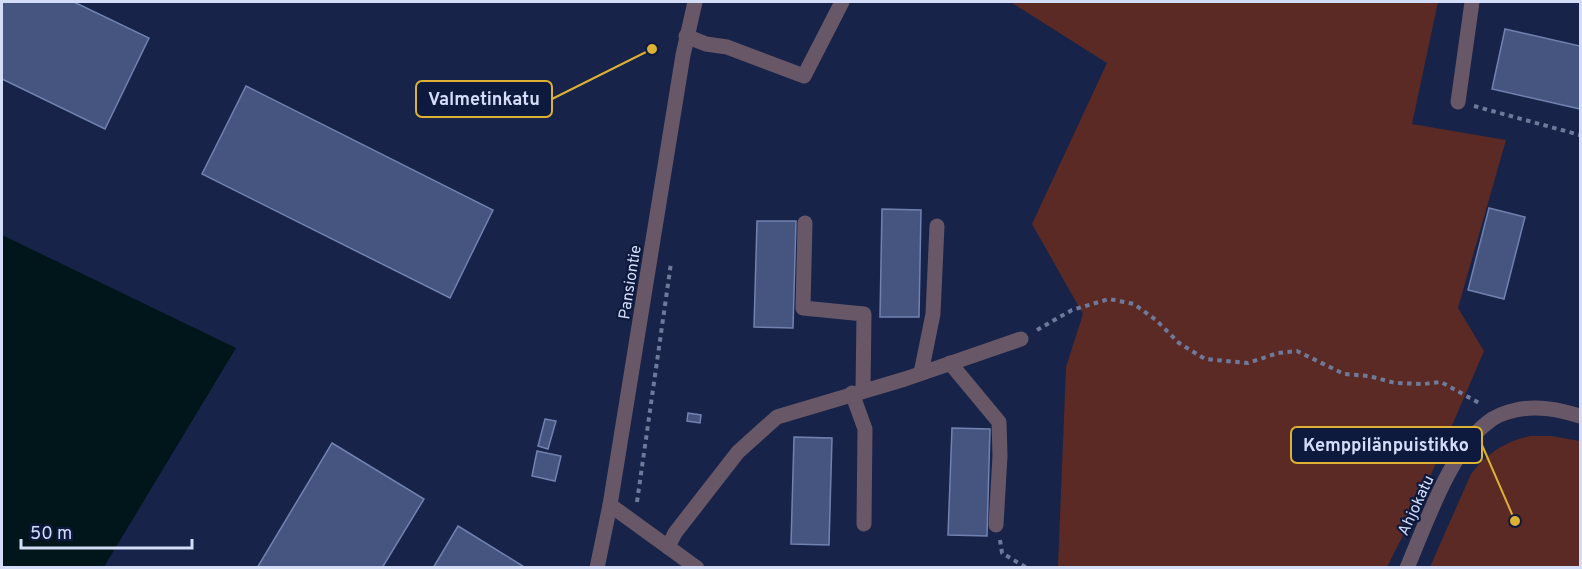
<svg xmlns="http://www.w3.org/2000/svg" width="1582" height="569" font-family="Overpass,sans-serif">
  <rect width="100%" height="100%" fill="#172349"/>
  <g fill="#5b2a24">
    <path d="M1013,2h425l-26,122 94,16 -48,168 26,43 -69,161 -28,55h-329l8,-200 17,-53 -51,-90 75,-161 -95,-60z"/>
    <path d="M1530,436h21l29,5v126h-150l41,-93c15,-20 34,-33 59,-38z"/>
  </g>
  <path fill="#00161a" d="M2,235l234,113 -132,219h-102z"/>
  <g fill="#465580" stroke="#7182b0" stroke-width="1.5">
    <path d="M2,2h72l75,36 -44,91 -103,-50z"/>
    <path d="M1505,29l75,17v63l-88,-20z"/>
    <path d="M246,86l247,124 -43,88 -248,-124z"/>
    <path d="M1489,208l36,9 -21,82 -36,-9z"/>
    <path d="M882,209l39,1 -2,107h-39z"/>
    <path d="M757,221h39l-3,107 -39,-1z"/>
    <path d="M688,413l13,2 -1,8 -13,-2z"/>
    <path d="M545,419l11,2 -8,28 -10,-3z"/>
    <path d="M952,428l38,1 -3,107 -39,-1z"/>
    <path d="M794,437l38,1 -3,107 -38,-1z"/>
    <path d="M332,443l92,56 -42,69h-125z"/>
    <path d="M537,451l24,5 -6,25 -23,-5z"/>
    <path d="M458,526l68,42h-93z"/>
  </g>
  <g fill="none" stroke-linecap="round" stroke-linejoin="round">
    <g stroke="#6f7a9b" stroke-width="4" stroke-dasharray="4.5 4.5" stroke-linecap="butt">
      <path d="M1474,106l106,29"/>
      <path d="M1037,330l35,-20 37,-11 25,5 22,16 23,23 26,16 43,4 30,-10 19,-2 47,23 25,2 26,7 29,1 17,-2 40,22"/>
      <path d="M637,502l34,-239"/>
      <path d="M1000,540l2,13 25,15"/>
    </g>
    <g stroke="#685767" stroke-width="15">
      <path d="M686,36l20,8 21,3 77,29 38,-74"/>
      <path d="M1458,102l14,-100"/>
      <path d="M805,223l-2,85 61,6 -1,76"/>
      <path d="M950,363l49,59 1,34 -4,69"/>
      <path d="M921,373l12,-59 4,-88"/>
      <path d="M852,393l13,36 -1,95"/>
      <path d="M610,505l87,63"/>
      <path d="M668,547l7,-14 63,-81 39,-35 128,-38 116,-40"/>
      <path d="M597,568l13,-63 73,-450 12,-53"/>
      <path d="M1407,568c18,-42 44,-118 80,-145 8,-7 19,-11 29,-13 22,-5 44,0 64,6"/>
    </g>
  </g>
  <g text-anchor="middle" stroke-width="4.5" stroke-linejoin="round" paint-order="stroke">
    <g font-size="16" fill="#d3ddf7" stroke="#0e193e">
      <text transform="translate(629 282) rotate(-81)" y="6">Pansiontie</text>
      <text transform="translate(1415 505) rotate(-65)" y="6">Ahjokatu</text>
    </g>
  </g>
  <path fill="none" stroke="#ddb133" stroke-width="2" d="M652 49L552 99M1515 521L1482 445"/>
  <g fill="#ddb133" stroke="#0e193e" stroke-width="2">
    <circle cx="652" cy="49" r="6"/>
    <circle cx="1515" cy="521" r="6"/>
  </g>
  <g fill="#0e193e" stroke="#ddb133" stroke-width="2">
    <rect x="416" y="81" width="136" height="36" rx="6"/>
    <rect x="1291" y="427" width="191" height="36" rx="6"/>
  </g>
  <g font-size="18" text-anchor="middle" font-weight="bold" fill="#d3ddf7">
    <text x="484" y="105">Valmetinkatu</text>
    <text x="1386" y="451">Kemppilänpuistikko</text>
  </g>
  <rect width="1582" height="569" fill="none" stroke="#d3ddf7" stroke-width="6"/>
  <path d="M21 539v9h171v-9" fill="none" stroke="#d3ddf7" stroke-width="3"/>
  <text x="30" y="539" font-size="18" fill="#d3ddf7" stroke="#0e193e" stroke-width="4.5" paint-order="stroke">50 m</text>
</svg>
